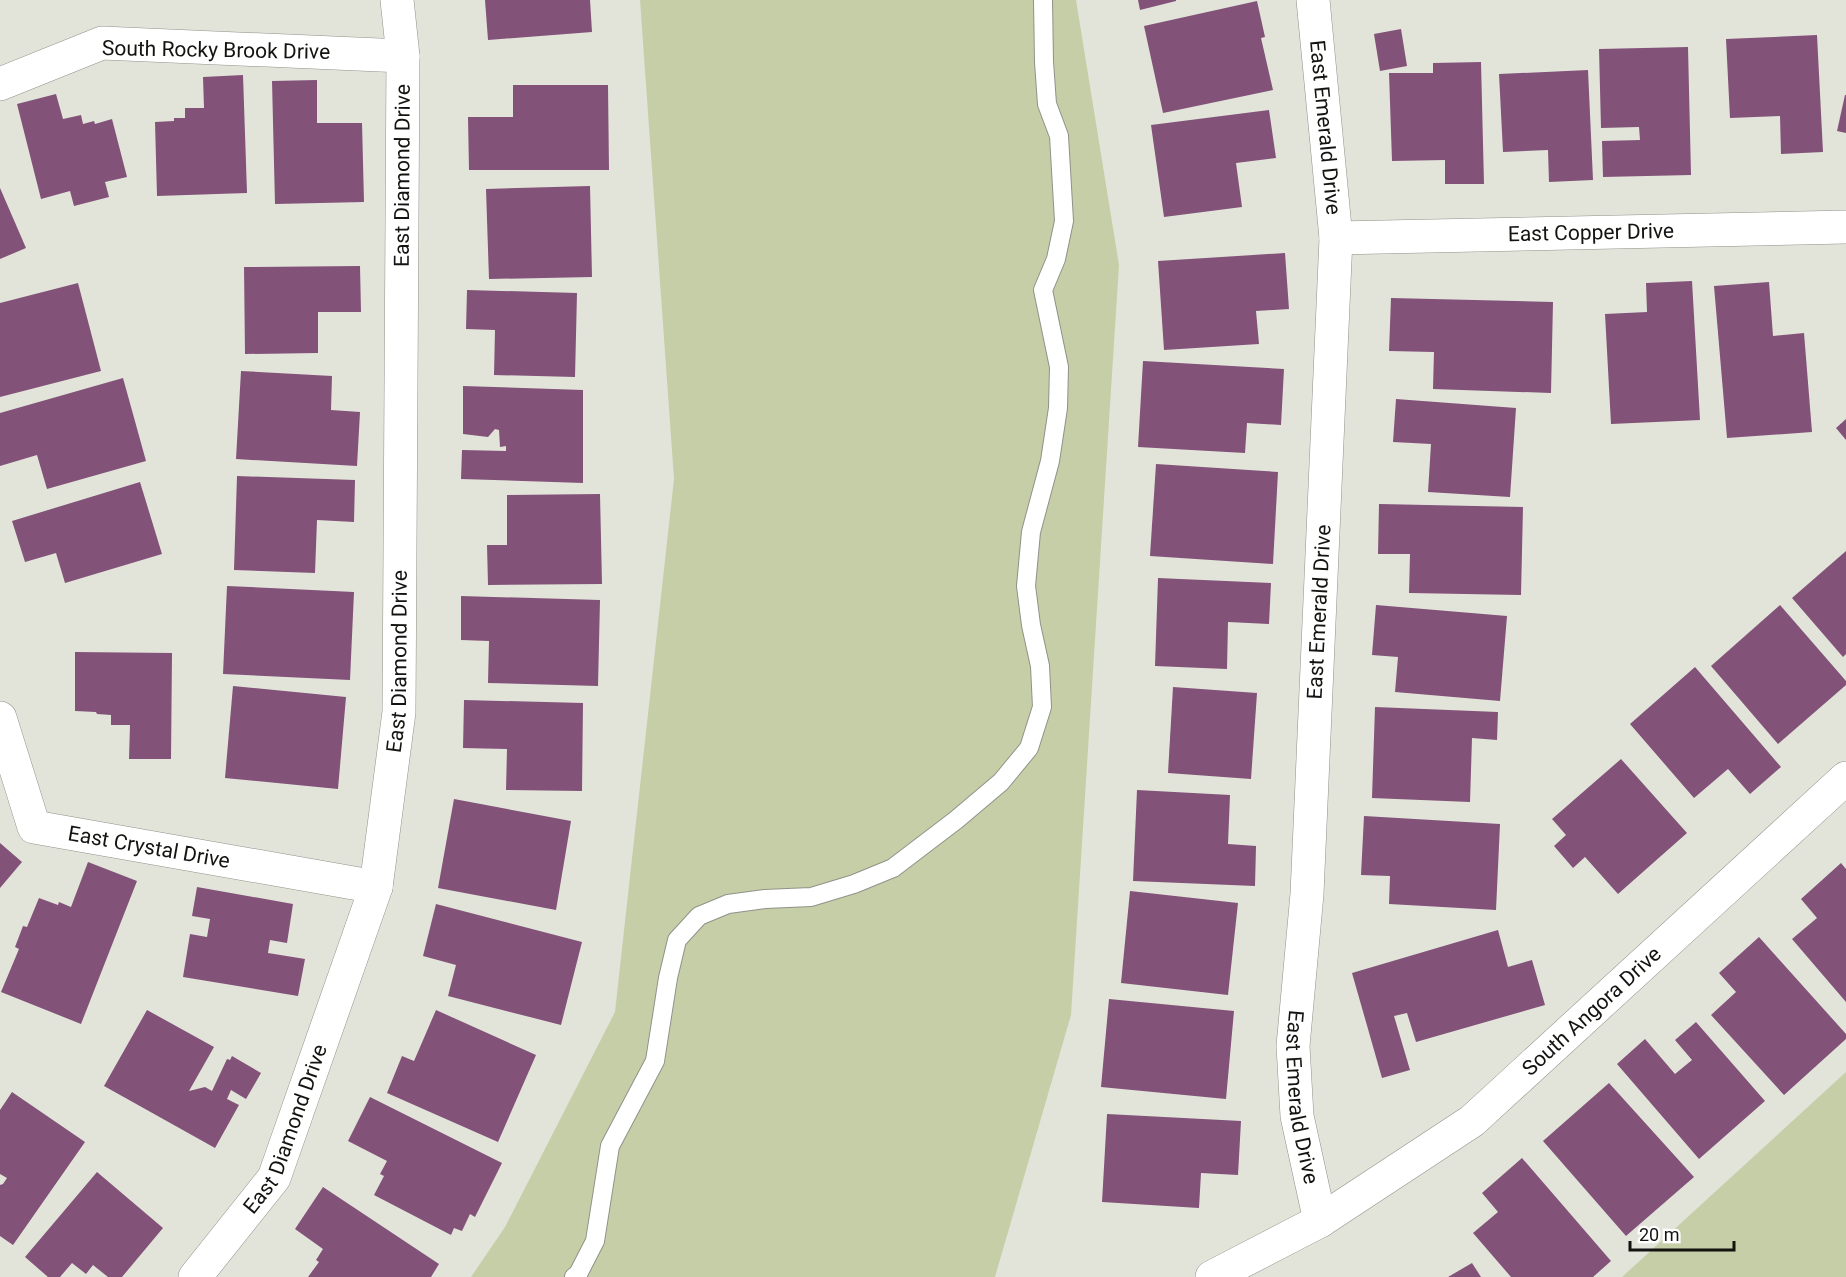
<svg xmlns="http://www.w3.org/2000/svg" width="1846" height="1277" font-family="Roboto,sans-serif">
  <rect width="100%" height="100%" fill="#e2e4da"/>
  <g fill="#c6cea7">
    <path d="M640,0h436l43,265 -48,750 -76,262h-524l34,-50 110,-215 59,-533z"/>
    <path d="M1846,1072v205h-224z"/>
  </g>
  <g fill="#825279">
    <path d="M485,0h105l2,32 -104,8z"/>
    <path d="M1138,0h38v1l-36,9z"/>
    <path d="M1257,1l8,36 -4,1 12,52 -110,23 -19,-87z"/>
    <path d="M1401,29l6,37 -27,5 -6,-37z"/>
    <path d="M1817,35l6,117 -42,2 -1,-38 -50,2 -4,-79z"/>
    <path d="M1688,47l3,128 -88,2 -1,-36 38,-1 -1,-13 -38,1 -2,-79z"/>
    <path d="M1481,62l3,122h-39v-24l-53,1 -3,-88h44v-10z"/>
    <path d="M1588,70l5,110 -44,2 -1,-32 -45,2 -4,-78z"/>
    <path d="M243,75l4,118 -90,3 -2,-74 19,-1v-3h11v-10h19l-1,-31z"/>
    <path d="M317,80v43h45l2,79 -89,2 -3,-123z"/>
    <path d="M513,85h95l1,85h-140l-1,-53h45z"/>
    <path d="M56,94l7,25 18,-4 2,9 11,-3 1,3 17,-5 15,58 -22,5 4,15 -35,9 -4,-15 -29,8 -24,-95z"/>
    <path d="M1845,95h1v38l-9,-2z"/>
    <path d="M1269,110l7,48 -40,5 6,44 -78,10 -13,-92z"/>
    <path d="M590,186l2,91 -103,2 -3,-90z"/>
    <path d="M0,188l26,60 -26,11z"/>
    <path d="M1285,253l4,56 -33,2 3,33 -95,6 -6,-89z"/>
    <path d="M360,266l1,46h-43v41l-73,1 -1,-87z"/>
    <path d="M1692,281l8,139 -89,4 -6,-110 42,-2 -1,-29z"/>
    <path d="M1769,282l4,54 31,-3 8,99 -85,6 -13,-152z"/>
    <path d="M78,283l23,88 -101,26v-94z"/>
    <path d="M467,290l110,3 -2,84 -81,-2 1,-45 -29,-1z"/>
    <path d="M1391,298l162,4 -2,91 -118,-4 1,-37 -45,-1z"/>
    <path d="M1143,361l141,8 -3,56 -34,-2 -2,30 -107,-6z"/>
    <path d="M241,371l91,5 -1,34 29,2 -3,54 -121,-7z"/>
    <path d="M123,378l23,83 -99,28 -10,-34 -37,11v-53z"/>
    <path d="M463,386l120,4v93l-122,-4 1,-29 44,1v-5l-6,1 -1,-17 -4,-1 -7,8 -25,-3z"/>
    <path d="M1396,399l120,9 -6,89 -82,-5 3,-48 -38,-2z"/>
    <path d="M1846,419v21l-10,-12z"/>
    <path d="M1156,464l122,8 -5,92 -123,-8z"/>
    <path d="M237,476l118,4 -1,42 -37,-2 -2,53 -81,-3z"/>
    <path d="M140,482l22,72 -97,29 -9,-30 -31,9 -13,-41z"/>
    <path d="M600,494l2,90 -114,1 -1,-40h20v-50z"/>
    <path d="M1379,504l144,3 -2,88 -112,-2 1,-39h-32z"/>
    <path d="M1846,551v103l-3,3 -51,-59z"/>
    <path d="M1158,578l113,5 -2,41 -41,-2 -1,47 -72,-3z"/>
    <path d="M227,586l127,6 -4,88 -127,-6z"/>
    <path d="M461,596l139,4 -2,86 -110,-3 1,-42 -28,-1z"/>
    <path d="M1376,605l131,11 -7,85 -105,-9 3,-35 -26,-2z"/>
    <path d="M1780,605l66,76v4l-68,59 -67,-78z"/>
    <path d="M75,652l97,1 -1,106h-42l1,-34h-19v-10l-14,-1 -1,-2 -21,-1z"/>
    <path d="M1695,667l86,100 -31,27 -22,-25 -34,29 -64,-74z"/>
    <path d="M233,686l113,11 -8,92 -113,-11z"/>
    <path d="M1173,687l84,6 -6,86 -83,-6z"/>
    <path d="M464,700l119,3 -1,88 -76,-1 1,-41 -44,-1z"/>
    <path d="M1375,707l123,5 -1,28 -25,-2 -2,64 -98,-4z"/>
    <path d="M1621,759l66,74 -69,61 -33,-37 -12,11 -19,-22 12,-11 -14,-16z"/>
    <path d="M1137,790l93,5 -2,49 28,2 -1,40 -122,-5z"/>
    <path d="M454,799l117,22 -15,89 -118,-22z"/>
    <path d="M1364,816l136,8 -4,86 -107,-6 1,-28 -29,-1z"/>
    <path d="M0,843l22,19 -22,26z"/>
    <path d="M88,862l49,19 -56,143 -80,-32 18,-43 -4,-2 8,-21 4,1 12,-29 19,7 1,-3 12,5z"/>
    <path d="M1841,863l5,6v133l-54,-63 25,-21 -16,-19z"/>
    <path d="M197,887l96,17 -6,39 -17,-3 -2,13 37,6 -7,37 -115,-19 7,-43 17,3 3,-18 -18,-3z"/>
    <path d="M1130,891l108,12 -10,92 -107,-12z"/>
    <path d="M436,904l146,38 -21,83 -113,-29 8,-31 -33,-9z"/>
    <path d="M1498,930l10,37 24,-7 13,45 -129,37 -9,-29 -13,3 16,54 -28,8 -30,-105z"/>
    <path d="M1759,937l87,97v5l-62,56 -73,-80 25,-23 -17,-19z"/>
    <path d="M1109,999l125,12 -8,88 -125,-12z"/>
    <path d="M147,1010l67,37 -25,44 16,-4 7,4 15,-32 3,1 2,-4 29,17 -15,26 -15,-9 -4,9 12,6 -24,43 -111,-62z"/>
    <path d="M436,1010l100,45 -38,87 -111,-49 15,-37 12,5z"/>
    <path d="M1696,1022l69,79 -66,58 -82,-95 28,-25 30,35 17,-14 -17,-20z"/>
    <path d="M1609,1083l85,94 -68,59 -83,-95z"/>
    <path d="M12,1092l73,50 -72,103 -13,-9v-51l3,-1 4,-6 -7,-4v-64z"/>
    <path d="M370,1097l132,66 -27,54 -5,-3 -8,17 -8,-3 -3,7 -77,-40 10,-19 -4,-2 7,-13 -39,-20z"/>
    <path d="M1107,1114l134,7 -3,54 -37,-2 -2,35 -97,-6z"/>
    <path d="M1522,1158l89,103 -18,16h-82l-38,-44 25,-21 -16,-19z"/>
    <path d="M97,1172l66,56 -41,49h-14l-15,-12 -7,9 -14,-11 -12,14h-12l-23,-20z"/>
    <path d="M323,1187l116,77 -8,13h-123l11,-15 -3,-2 7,-11 -28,-20z"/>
    <path d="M1472,1263l9,14h-33z"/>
  </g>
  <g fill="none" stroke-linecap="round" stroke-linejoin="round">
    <g stroke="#909289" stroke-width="20">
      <path id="lane" d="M574,1277l4,-3 17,-33 15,-95 45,-85 13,-83 9,-38 22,-24 29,-12 37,-5 46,-2 43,-13 39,-16 63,-48 45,-38 28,-34 13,-41 -2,-41 -9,-41 -5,-39 5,-54 19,-71 8,-53 1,-41 -16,-77 13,-31 8,-38 -5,-85 -12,-32 -3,-42 -1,-62"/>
    </g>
    <g stroke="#909289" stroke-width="34">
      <g id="street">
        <path id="s1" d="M1313,0l23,238 -29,656 -14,152 4,70 23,105"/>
        <path d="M0,84l102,-41 301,13"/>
        <path id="s2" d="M1336,238l510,-11"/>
        <path id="s3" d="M0,718l34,109 342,60"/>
        <path id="s4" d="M195,1277l79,-99 102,-291 23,-175 4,-656 -6,-56"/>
        <path id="s5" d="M1212,1277l108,-56 152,-100 374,-343"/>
      </g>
    </g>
    <use href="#lane" stroke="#fff" stroke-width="18"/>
    <use href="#street" stroke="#fff" stroke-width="33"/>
  </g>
  <g text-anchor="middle" stroke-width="5" stroke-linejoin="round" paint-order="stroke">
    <g font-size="21" fill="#131310" stroke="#fff">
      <text transform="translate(216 50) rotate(1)" y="7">South Rocky Brook Drive</text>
      <text dy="7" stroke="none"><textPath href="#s1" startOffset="128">East Emerald Drive</textPath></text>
      <text dy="7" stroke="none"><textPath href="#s4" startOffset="1148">East Diamond Drive</textPath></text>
      <text dy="7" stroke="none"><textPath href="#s2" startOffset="255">East Copper Drive</textPath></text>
      <text transform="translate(1319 612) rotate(-87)" y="7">East Emerald Drive</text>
      <text dy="7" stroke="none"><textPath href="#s4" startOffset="662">East Diamond Drive</textPath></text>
      <text dy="7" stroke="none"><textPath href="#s3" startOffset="231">East Crystal Drive</textPath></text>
      <text dy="7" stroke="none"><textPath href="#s5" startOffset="466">South Angora Drive</textPath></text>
      <text dy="7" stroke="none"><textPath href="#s1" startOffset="1100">East Emerald Drive</textPath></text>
      <text dy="7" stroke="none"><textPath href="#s4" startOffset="176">East Diamond Drive</textPath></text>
    </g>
  </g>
  <path d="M1630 1241v9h104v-9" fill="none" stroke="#131310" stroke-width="3"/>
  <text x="1639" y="1241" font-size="18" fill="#131310" stroke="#ffffff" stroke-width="4.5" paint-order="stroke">20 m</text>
</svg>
